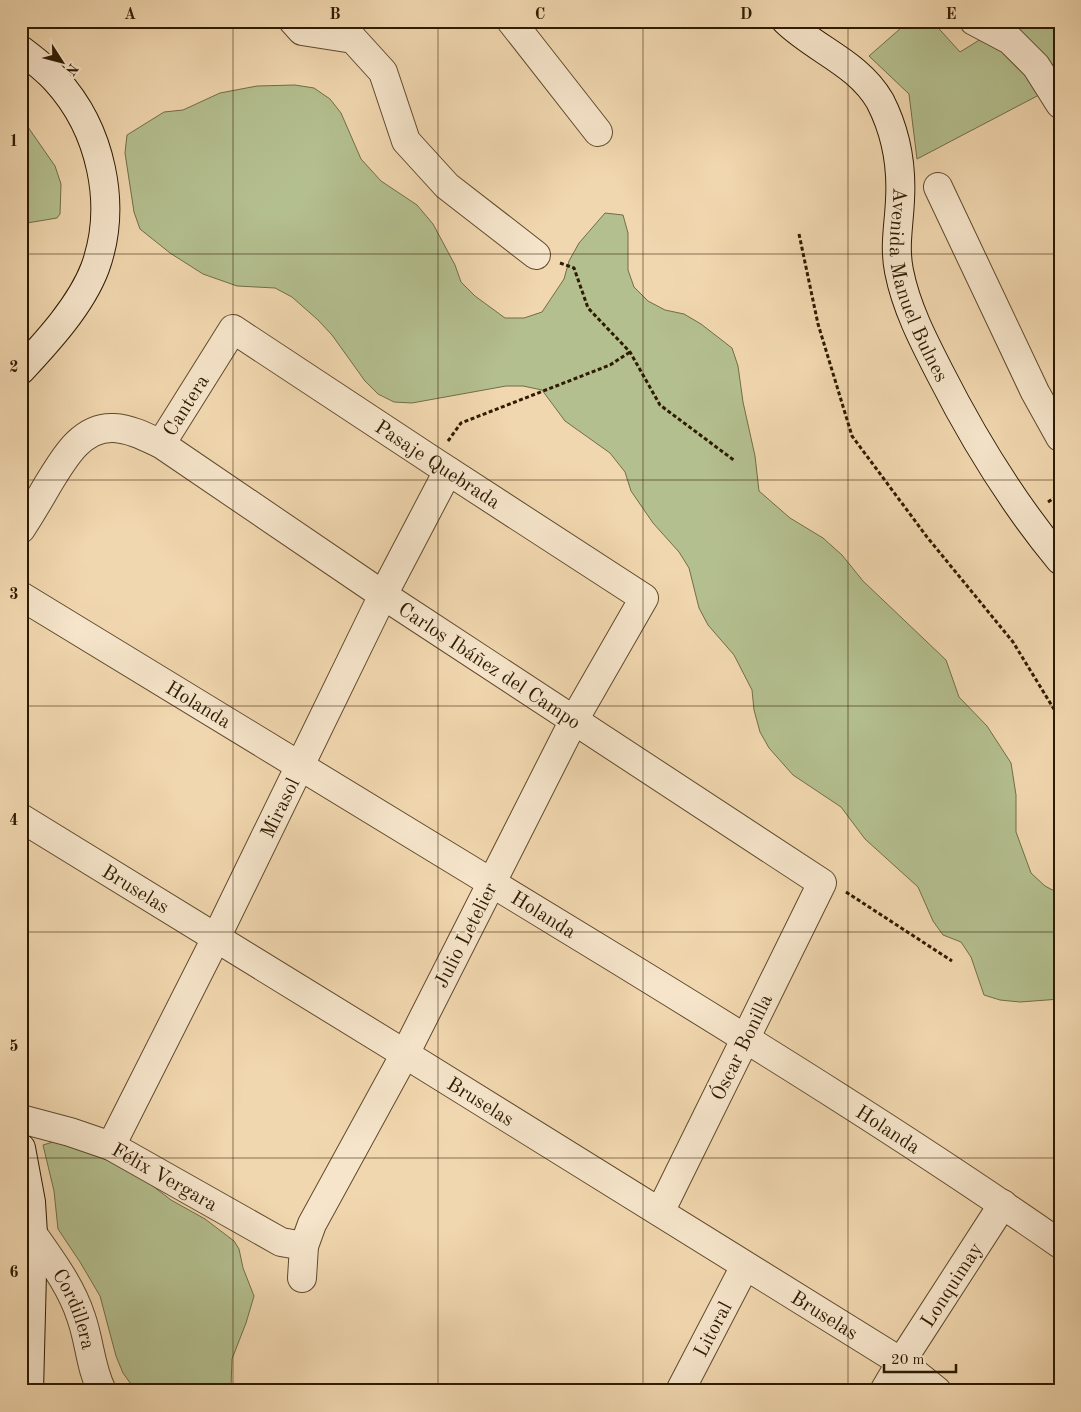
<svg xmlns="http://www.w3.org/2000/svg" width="1081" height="1412" font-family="'Old Standard TT',serif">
  <rect width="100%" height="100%" fill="#f1d7af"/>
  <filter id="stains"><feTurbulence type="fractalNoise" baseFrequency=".004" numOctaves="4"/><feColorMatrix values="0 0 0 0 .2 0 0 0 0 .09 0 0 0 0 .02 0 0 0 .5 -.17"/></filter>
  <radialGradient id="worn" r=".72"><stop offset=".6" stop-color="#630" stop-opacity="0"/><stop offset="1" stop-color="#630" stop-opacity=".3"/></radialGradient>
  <g fill="#b4bf8f" stroke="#726d48">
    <path d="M909,21h23l28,31 50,-31h50v63l-143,75 -8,-65 -40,-38z"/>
    <path d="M295,85l19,3 16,11 11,14 20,46 20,22 36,24 16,19 22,41 6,17 14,14 30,22h19l18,-6 22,-33 5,-18 10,-18 26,-30 18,2 5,18v37l6,17 14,14 17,9 19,4 17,10 31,24 6,18 5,36 12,54 4,35 31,27 33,20 19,17 21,26 83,79 13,37 28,29 24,37 5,32v37l15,41 14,13 15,8v105l-40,3 -20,-2 -16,-5 -13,-38 -10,-15 -18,-7 -10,-14 -15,-34 -53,-48 -24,-32 -48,-32 -24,-27 -9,-16 -6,-22 -2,-20 -18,-35 -26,-30 -9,-17 -10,-40 -10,-16 -26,-29 -22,-32 -6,-19 -15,-19 -45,-32 -23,-31 -19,-4h-17l-94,17 -18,-1 -16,-8 -13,-13 -33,-46 -14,-15 -26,-23 -17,-9 -38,-2 -34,-12 -33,-21 -30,-24 -6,-17 -9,-59 2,-18 37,-23 19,-2 37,-17 37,-7z"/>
    <path d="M21,117l34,49 6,18 -1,30 -3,4 -36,6z"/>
    <path d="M53,1142h9l70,28 39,30 34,19 29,22 5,8 4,19 11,28 -8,27 -14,36 -1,28 2,4h-97l-13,-18 -7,-17 -16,-60 -20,-34 -22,-33 -4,-38 -11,-46z"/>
  </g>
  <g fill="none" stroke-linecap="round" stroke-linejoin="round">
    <g stroke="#604a2c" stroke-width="30">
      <g id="street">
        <path d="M293,21l9,10 51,8 30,33 23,69 41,45 89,69"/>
        <path d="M511,21l87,111"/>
        <path d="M974,21l36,19 26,26 24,38"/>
        <path d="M938,187l97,205 25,45"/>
        <path id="s1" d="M161,444l72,-115 200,132 211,137 -70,122 -169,334 -93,170 -8,22 -2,32"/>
        <path id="s2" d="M21,529c9,-14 18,-29 26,-43 15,-24 33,-60 67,-58 17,1 32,9 47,16l222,151 439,288 -162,329"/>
        <path id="s3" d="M21,596c198,121 397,240 594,362 150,92 300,185 445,286"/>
        <path id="s4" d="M21,818l384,236 496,308 36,29"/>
        <path id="s5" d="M21,1119l49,13 41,14 170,96 23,4"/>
        <path id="s6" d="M111,1146l105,-208 167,-343 65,-124"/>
        <path id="s7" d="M21,1237l12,-3c18,26 38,52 48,83 9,25 9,50 21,74"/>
        <path id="s8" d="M680,1391l65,-125"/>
        <path id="s9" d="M884,1391l17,-29 102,-158"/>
      </g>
    </g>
    <g stroke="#2f1b00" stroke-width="30">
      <g id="secondary">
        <path id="s10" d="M786,21c30,29 72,42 94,80 16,31 22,64 20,99 -1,25 -6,46 -1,71 7,36 24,69 41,102 34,67 72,129 120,187"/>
        <path d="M21,50c12,9 24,18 35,30 45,49 62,125 39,188 -14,37 -47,73 -74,102"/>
        <path d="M21,1148l10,54 2,32 -4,157"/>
      </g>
    </g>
    <g stroke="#2f1b00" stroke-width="3" stroke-dasharray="4 2.5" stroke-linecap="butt">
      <path d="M799,234l19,90 34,112 75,101 86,105 47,77"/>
      <path d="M560,263l14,5 14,40 42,44 30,53 75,56"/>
      <path d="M448,441l13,-18 149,-58 20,-13"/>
      <path d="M1048,502l12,-8"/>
      <path d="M846,892l106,69"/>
    </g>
    <use href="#street" stroke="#f6e5cb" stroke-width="28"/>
    <use href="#secondary" stroke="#f6e5cb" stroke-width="28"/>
  </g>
  <path fill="none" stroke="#2f1b00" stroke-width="1" stroke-opacity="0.55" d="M233,21v1370M438,21v1370M643,21v1370M848,21v1370M21,254h1039M21,480h1039M21,706h1039M21,932h1039M21,1158h1039"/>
  <g text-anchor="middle" stroke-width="4.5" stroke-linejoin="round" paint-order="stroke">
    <g font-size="20" fill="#2f1b00" stroke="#f6e5cb">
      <text dy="7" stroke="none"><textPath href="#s10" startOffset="315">Avenida Manuel Bulnes</textPath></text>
      <text dy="7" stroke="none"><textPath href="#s1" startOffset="46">Cantera</textPath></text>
      <text dy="7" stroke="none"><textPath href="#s1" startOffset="381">Pasaje Quebrada</textPath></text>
      <text dy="7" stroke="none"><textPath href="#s2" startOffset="590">Carlos Ibáñez del Campo</textPath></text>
      <text dy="7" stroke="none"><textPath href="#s3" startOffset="208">Holanda</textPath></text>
      <text dy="7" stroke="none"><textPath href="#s6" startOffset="378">Mirasol</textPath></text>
      <text dy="7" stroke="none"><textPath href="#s4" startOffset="135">Bruselas</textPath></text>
      <text dy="7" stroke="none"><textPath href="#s3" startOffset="612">Holanda</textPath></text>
      <text transform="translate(465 935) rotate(-63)" y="7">Julio Letelier</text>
      <text transform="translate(741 1047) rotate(-64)" y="7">Óscar Bonilla</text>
      <text dy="7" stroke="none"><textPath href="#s4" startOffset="540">Bruselas</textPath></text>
      <text dy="7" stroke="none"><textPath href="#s3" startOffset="1018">Holanda</textPath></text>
      <text dy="7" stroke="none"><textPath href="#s5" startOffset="156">Félix Vergara</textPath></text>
      <text dy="7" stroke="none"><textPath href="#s9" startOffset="126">Lonquimay</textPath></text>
      <text dy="7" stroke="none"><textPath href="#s7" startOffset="99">Cordillera</textPath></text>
      <text dy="7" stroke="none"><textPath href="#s4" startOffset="945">Bruselas</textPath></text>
      <text dy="7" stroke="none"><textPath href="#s8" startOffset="70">Litoral</textPath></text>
    </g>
  </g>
  <rect width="1081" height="1412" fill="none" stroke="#f1d7af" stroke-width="55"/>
  <g transform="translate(62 62) rotate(126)" stroke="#f6e5cb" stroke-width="4" paint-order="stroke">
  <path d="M0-4L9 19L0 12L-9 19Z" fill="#2f1b00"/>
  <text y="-8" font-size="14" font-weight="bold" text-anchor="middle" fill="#2f1b00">N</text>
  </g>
  <path d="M884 1364v8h72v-8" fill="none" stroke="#2f1b00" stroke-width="2.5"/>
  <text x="891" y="1364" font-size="15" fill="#2f1b00" stroke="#f6e5cb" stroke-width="4" paint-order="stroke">20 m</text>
  <rect x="28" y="28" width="1026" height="1356" fill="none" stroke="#2f1b00" stroke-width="2"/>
  <g font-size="16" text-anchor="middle" font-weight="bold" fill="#2f1b00">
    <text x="130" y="19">A</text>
    <text x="335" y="19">B</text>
    <text x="540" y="19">C</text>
    <text x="746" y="19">D</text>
    <text x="951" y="19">E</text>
    <text x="14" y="146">1</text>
    <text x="14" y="372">2</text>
    <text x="14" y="599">3</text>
    <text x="14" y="825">4</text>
    <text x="14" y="1051">5</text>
    <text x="14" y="1277">6</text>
  </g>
  <rect width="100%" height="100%" filter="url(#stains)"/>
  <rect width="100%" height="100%" fill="url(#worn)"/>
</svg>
